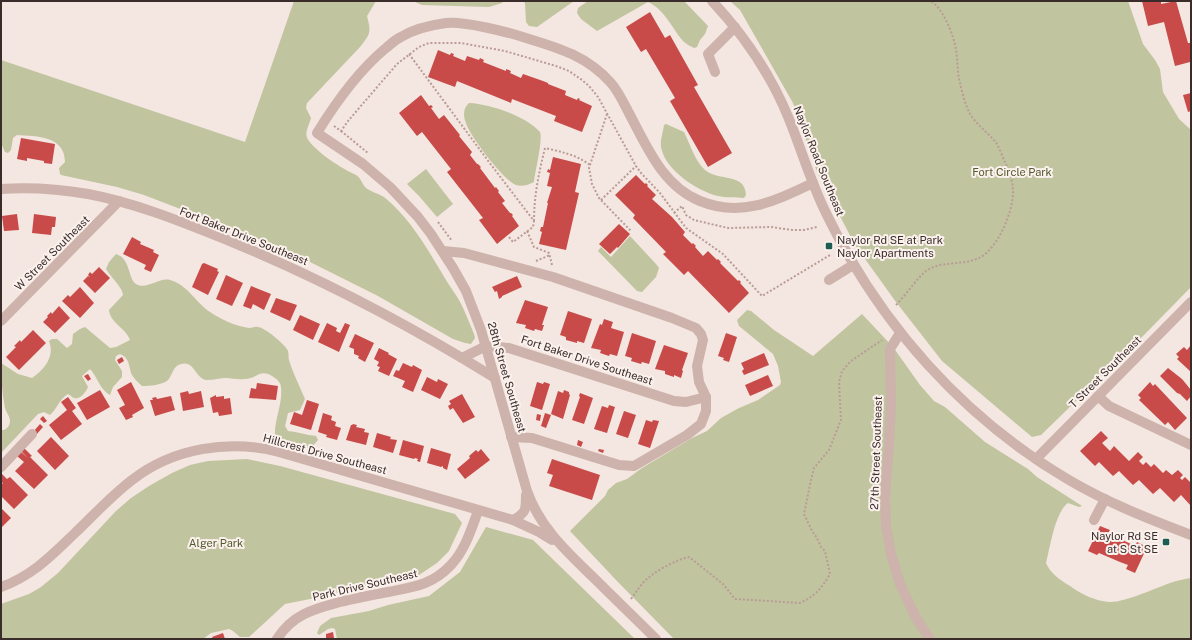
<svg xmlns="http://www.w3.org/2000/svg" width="1192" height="640" font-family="'Public Sans',sans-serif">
  <rect width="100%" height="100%" fill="#f4e6e0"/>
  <g fill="#c0c49f">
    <path d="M294,1h82l-9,15c4,16 4,17 -7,31l-53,56 -1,5 5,10c-2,8 -8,16 -2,23 10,13 32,27 47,34 4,2 6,8 9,12 5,5 13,6 19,10 27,22 44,53 62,83 4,7 9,13 13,20 6,11 10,22 15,34l1,4 -4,6 -6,-1 -12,-4 -75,-43 -74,-37 -40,-18 -120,-46 -27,-8 -56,-12 -1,-1 -1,-6 6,-6c0,-26 -28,-26 -48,-27l-4,3 -2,12 -3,3 -3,-1 -4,-9v-83l244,82z"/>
    <path d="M413,1h90l-1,2 -13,4 -67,-2z"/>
    <path d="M523,1h51l-37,26 -8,-1 -3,-4 -1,-19z"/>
    <path d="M588,1h96l24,25 -3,8 -5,6 -3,7 -3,1c-4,-2 -8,-4 -11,-7 -11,-13 -19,-32 -35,-39l-51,29 -16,-12 -4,-6 1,-5z"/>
    <path d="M730,1h398l15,43 12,16 5,9 3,23 16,27 12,11v157l-46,47 -104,101 -9,2 -90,-76 -46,-59 -41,-57 -38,-73 -24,-69 -53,-93z"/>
    <path d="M469,103c21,1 57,13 71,29 3,8 -5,40 -6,50 -6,3 -12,5 -18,3 -12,-4 -47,-50 -50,-62 -3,-7 -3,-15 3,-20z"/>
    <path d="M666,124l18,8c6,12 11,29 21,38 14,12 40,2 41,25l-2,3c-9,-1 -18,0 -26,-2 -21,-5 -53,-26 -57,-49 -1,-6 2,-15 3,-22z"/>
    <path d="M426,169l27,35 -16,13 -18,-21 -12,-12z"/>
    <path d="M630,236l26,28 3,4 -3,9 -14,15 -5,-1 -39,-40 3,-4 10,10z"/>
    <path d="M116,254c16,5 11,27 22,31 10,4 22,-8 32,-5 17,4 26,23 40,32 12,8 25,14 39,16 3,0 6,-2 9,-1 6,0 28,18 30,24 1,3 0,6 1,9 4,13 11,27 16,39l-5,11 -12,3 -3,13 3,5c10,1 18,4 28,5l2,4 -7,8h-7l-27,-10 -2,-2c-1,-16 8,-32 6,-49 0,-3 -3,-7 -6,-9 -15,-11 -17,1 -31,1 -6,1 -12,-1 -18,-1 -6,0 -12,2 -19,2 -12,-1 -12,-20 -26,-16 -8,2 -8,10 -13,16 -5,5 -19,6 -26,6 -4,-4 -9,-8 -11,-13 -2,-7 -2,-16 -11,-19l-4,2 -1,4 7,11v6l-9,10 -3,8c-10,-5 -13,-19 -20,-26l-8,7 6,11c-2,5 -8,13 -14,11 -1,0 -5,-4 -6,-4 -9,5 -10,14 -18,21l-6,-3 -6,2 -37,39v-23h3c4,-2 6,-5 6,-10 -1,-5 -4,-8 -5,-12 -3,-15 -4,-30 -4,-45l17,11 14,4c13,-9 23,-22 17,-37l3,-2h5l10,9 5,-4 1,-10 7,-5 5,-2 25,21 6,-1 14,-7c-4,-12 -20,-17 -21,-30l14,-15c0,-7 -13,-19 -17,-26l3,-7z"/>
    <path d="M747,310l4,1 23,19 39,26 49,-42 31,33 27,38 14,16 11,6 40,35 43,27 9,8 45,29 -3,1 -11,-4c-13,9 -18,45 -22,60 4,10 14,17 24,23 11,8 25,15 39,16 16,1 48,-15 64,-20 6,-2 12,-3 18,-4v61h-517l-58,-59 -46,-49 35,-35 3,-6 8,-7 11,-4 15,-11 50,-30 15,-7 14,-13 18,-10 19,-8 22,-15 1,-3 -3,-16 -5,-12 -34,-28 -2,-6z"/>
    <path d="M247,459l33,7 175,48 7,9 -13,28 -12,12 -18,12 -27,7 -39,6 -33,9 -35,7 -36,33h-9l-7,-6 -4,-2 -18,4 -8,6h-202v-35l28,-10 12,-7 17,-14 58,-62 15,-13 18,-12 23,-13 18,-8 18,-4z"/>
    <path d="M486,527l47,13 102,99h-298l-2,-10 -3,-1 -4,1 -9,6 -2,-2 3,-7 11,-8 38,-7 19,-6 41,-9 31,-24z"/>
  </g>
  <g fill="#c84b49">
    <path d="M1142,1h19v3l15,-3 12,42h3v22l-1,-3 -15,4 -11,-44 -16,4z"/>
    <path d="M650,12l15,26 5,-3 28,50 -4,2 38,66 -24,14 -38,-66 5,-3 -29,-49 -5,3 -15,-25z"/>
    <path d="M438,50l12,5 1,-2 3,1 -1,2 12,5 2,-5 12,4 1,-2 4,2 -1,2 23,9v-2l5,2 -1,2 11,5 2,-4 20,7 5,2v1l18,7 -1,4 12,5 1,-2 2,1 -1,1 13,6 -10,26 -28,-11 2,-5 -44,-17 -1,4 -54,-22 -2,6 -27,-10z"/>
    <path d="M1191,93v18l-3,1 -5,-17z"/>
    <path d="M421,95l8,11 2,-1 2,2 -2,1 8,11 5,-4 16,20 -1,1 13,16 -2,3 7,9h1l3,3 -1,1 15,20 1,-1 3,4 -1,1 7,9 -3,2 8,10h1l2,2 -1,1 7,10 -22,18 -18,-24 4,-2 -36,-46 4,-3 -29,-37 -5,4 -18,-23z"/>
    <path d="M21,138l34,6 -3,20 -8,-1v-2l-17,-3v3l-10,-2z"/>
    <path d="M553,157l28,7 -6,28 4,1 -13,57 -27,-6 3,-12 -2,-1 1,-4h2l5,-24h-1l5,-16 -5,-1 3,-13 -3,-1 1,-3 2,1z"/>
    <path d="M636,175l9,9 1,-1 2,2 -1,1 9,9 -4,4 20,18 13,15 -2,3 9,9 1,-1 3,3 -1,1 8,9 5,-5 9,9 1,-1 3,3 -1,1 18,18 1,-1 2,2 -1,1 9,10 -20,20 -41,-42 -4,4 -21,-21 3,-2 -33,-34 2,-3 -20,-20z"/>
    <path d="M17,214l2,16 -15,1 -2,-15z"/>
    <path d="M34,214l22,3 -1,10h-3l-1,8 -19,-2z"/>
    <path d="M619,224l11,10 -12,14 -1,-1 -7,7 -11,-10z"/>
    <path d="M132,237l9,5 -1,2 14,6 -1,2 6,3 -8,17 -7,-3 2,-4 -23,-11z"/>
    <path d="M204,263l14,6 -1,2 2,1 -11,23 -16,-8 10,-23z"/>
    <path d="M99,267l11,11 -15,15 -12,-12 5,-5 2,1 -2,-2 2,-3 2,2z"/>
    <path d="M226,275l17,8 -11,23 -16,-7z"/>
    <path d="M517,276l5,11 -20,9v1l-3,2 -2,-8 -2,1 -3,-5z"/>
    <path d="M251,286l20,8 -7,16 -11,-6 -2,5 -8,-3z"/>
    <path d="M80,287l14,16 -14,15 -18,-17 6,-6 2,2z"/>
    <path d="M276,298l21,7 -7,16 -20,-9z"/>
    <path d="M525,300l23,7 -6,18h2l-2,6 -7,-2 -1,2 -9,-3 1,-3 -10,-2z"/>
    <path d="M59,306l11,12 -15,15 -12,-11 5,-5 -1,-1 4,-4 1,2z"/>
    <path d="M568,311l24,8 -8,24 -7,-2v2l-11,-3v-3l-6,-2z"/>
    <path d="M300,315l20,9 -7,16 -20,-10z"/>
    <path d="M604,319l9,3 -2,6 13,4 -7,24 -7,-2 -1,2 -9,-3 1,-3 -10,-2 9,-24 2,1z"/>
    <path d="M327,323l10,5 -1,3 4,2 5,-10 5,2 -11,27 -21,-10z"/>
    <path d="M33,330l13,13 -27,27 -13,-13 10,-10 -2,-1 6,-6 1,2z"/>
    <path d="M632,333l24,8 -7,23 -7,-2 -1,2 -10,-3 1,-3 -7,-2z"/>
    <path d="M726,333l11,4 -8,25 -6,-2 1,-2 -6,-2z"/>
    <path d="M355,334l19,9 -9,19 -7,-4 1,-2 -5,-2v-5l-5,-2z"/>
    <path d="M664,345l24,8 -6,17 1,1 -2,7 -7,-3v2l-9,-3v-3l-10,-2z"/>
    <path d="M1191,345v27l-14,-13 2,-2 -3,-3 8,-7 3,3z"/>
    <path d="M379,348l10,5 -1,1 9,5 -8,17 -11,-5 2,-4 -3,-1 2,-4 -5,-3z"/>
    <path d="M764,353l5,12 -25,10 -2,-4 2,-2 -3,-6z"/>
    <path d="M122,357l2,4 -5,3 -2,-4z"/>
    <path d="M403,363l9,4 1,-2 9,5 -9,22 -11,-5 3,-6 -12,-5 3,-6 3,1z"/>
    <path d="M1168,368l14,11 9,11v6l-4,5 -7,-7 -3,-1 -17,-17z"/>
    <path d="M88,374l3,5 -3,2 -4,-5z"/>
    <path d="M768,375l5,11 -23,10 -5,-11z"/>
    <path d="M427,377l10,5 1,-3 10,5 -8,15 -19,-9z"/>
    <path d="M131,382l13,26 -12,7 1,2 -7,3 -7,-12 6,-3 -8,-15z"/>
    <path d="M537,382l6,2 1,-2 6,2 -8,26 -12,-4z"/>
    <path d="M1150,382l3,4 2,-2 32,34 -12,12 -7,-8 -3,3 -26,-25 2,-2 -3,-3z"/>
    <path d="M257,383l21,3 -2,14 -27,-2 2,-10 5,1z"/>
    <path d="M100,390l10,17 -23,13 -10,-17z"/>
    <path d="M564,390l5,2v2l1,1 -7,24 -12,-5 7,-23 5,2z"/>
    <path d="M188,391l1,3 12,-3 3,16 -21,4 -3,-18z"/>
    <path d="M580,393l13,5 -9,26 -12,-4 8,-23 -1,-1z"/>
    <path d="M462,394l13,23 -12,6 -10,-15 -3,2 -2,-4 3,-2 -2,-3z"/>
    <path d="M216,395v2l8,-1v3l6,-1 2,16 -13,2 -1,-4 -5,1 -3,-15z"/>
    <path d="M171,396l4,14 -20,6 -5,-16h3l-1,-2 4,-1 1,2z"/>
    <path d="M68,397l8,11 -4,3 10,13 -21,16 -12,-15 18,-15 -6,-8z"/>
    <path d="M307,400l12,4 -8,26 -21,-6 4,-12 8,3z"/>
    <path d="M609,405l6,2 -8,26 -13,-4 8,-23 6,2z"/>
    <path d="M624,411l12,4 -8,23 -12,-4z"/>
    <path d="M323,413l9,3 -1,4 5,2 -1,4 6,2 -4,12 -11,-3 1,-2 -9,-3z"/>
    <path d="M545,413l6,2 -5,13 -5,-2z"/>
    <path d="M537,414l4,1 -1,6 -4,-1z"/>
    <path d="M43,416l4,5 -3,2 -4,-4z"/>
    <path d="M646,420l6,2 1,-2 6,1 -9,27 -12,-4z"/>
    <path d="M40,424l3,3 -7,8 -3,-3z"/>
    <path d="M353,424l4,1 -1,2 9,2 -1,3 5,1 -3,12 -20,-5 5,-15h1z"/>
    <path d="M1101,431l7,7 -6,5 8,8 4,-5 15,15 9,-9 5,5 -4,4 4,4 3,-3 5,5 3,-3 9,9 3,-3 6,5 6,-5 5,5 -3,3 2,2 3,-3 6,6v23l-10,-11 -7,7 -14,-14 -7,6 -14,-14 -6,5 -14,-14 -6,5 -14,-14 -4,4 -15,-15z"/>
    <path d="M377,433l14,4 -1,2 7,1 -4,13 -20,-6z"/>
    <path d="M51,437l18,19 -14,14 -18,-19z"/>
    <path d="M403,440l21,6 -4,16 -3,-1 1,-2 -3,-1 -1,1 -15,-4z"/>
    <path d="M578,440l5,2 -2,5 -4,-2z"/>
    <path d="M24,448l8,8 -2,1 18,18 -14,14 -19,-18 9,-9 -7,-6 4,-4 7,6 -7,-7z"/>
    <path d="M431,448l20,6 -4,16 -4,-2v-2l-2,1 -14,-4z"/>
    <path d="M481,449l9,11 -25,19 -8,-10 13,-11 -1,-2 7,-6 2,2z"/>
    <path d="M599,449l5,1 -1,3 -5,-2z"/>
    <path d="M552,459l48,16 -8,25 -43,-14 4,-11 -6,-2z"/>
    <path d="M1,473l6,6 3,-2 18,18 -14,14 -13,-13v-11l2,-2 -2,-1z"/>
    <path d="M1,508l10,10 -10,10z"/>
    <path d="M1100,526l10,4 -2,3 27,13 2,-4 10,5 -12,26 -9,-4 2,-4 -8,-3 -21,-9 -2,2 -9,-4z"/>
    <path d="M333,632l1,6h-8v-4z"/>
    <path d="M223,633l2,6h-12l-1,-2z"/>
  </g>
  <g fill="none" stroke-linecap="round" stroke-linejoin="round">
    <g stroke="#b99c95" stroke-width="2" stroke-dasharray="2 2" stroke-linecap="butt">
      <path d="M409,54l80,108 45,59 -1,6 -20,15 -4,-5"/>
      <path d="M607,114l-18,54 3,16 7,14 32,33"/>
      <path d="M334,126l7,5 7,-10 49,-57 22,-17 10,-4h32l44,8 51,15 13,5 13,9 7,6 9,11 38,69 5,7 19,20 26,35 37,26 39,42 68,-41"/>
      <path d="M341,131l27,22"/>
      <path d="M601,200l35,-34"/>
      <path d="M674,213l8,-7 4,9 8,5 34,8 43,-1 21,3h12l13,-3"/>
      <path d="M534,221c0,-26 5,-49 11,-73 17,4 32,7 45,17"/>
      <path d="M438,222l14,19"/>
      <path d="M527,231l7,16 15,6 3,12"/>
      <path d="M536,261l14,-6"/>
      <path d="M896,305c10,-10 21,-27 30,-34 16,-11 36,-5 53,-13 19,-9 35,-48 34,-68 0,-8 -4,-19 -7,-26 -3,-6 -6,-14 -9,-20 -8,-11 -22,-20 -28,-32 -4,-8 -7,-20 -9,-29 -3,-10 -2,-22 -4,-33 -2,-14 -13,-43 -26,-49"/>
      <path d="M631,599c4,-5 7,-10 11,-15 9,-11 33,-24 47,-27l34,27 12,15 65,4c15,-7 22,-15 30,-29l-5,-23 -4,-4 -4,-9 -5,-7 -8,-17 7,-34 3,-12 15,-18 12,-30 -2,-38 3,-11 9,-10 31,-21"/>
    </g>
    <g stroke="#cdb3ab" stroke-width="10">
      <path d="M712,1c33,35 59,74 77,118 13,32 22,64 37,94 53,110 137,205 243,267 39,23 80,39 122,55"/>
      <path d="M715,72l-7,-18 27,-27"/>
      <path d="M1,189c29,-2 58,0 87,5 49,9 99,30 144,48 92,38 179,84 263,136"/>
      <path d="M443,251l21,2 89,24 119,41 24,10 5,6 2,6 -6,26 2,16 7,15v14l-5,13 -14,11 -53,31 -15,-1 -87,-27 -21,-1"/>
      <path d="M829,280l24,-15"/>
      <path d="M1,321l118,-120"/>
      <path d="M900,333l-10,16 1,55 -2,43 -4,48 1,30 5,29 9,30 16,34 14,21"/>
      <path d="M462,358l24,-12 23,2 165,53 12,1 20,-5"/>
      <path d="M1098,396l11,10 82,39"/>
      <path d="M1036,459l155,-157"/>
      <path d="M1,467l31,-33"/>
      <path d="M513,520c13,-7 13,-10 13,-25"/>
      <path d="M1094,520l11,-21"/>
      <path d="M1,587c31,-11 50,-31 73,-53 19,-18 37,-38 58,-54 41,-32 97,-41 147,-28l234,68 26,12 13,8"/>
      <path d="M277,639c16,-25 37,-30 63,-37 16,-4 32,-7 48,-10 26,-5 44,-7 63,-27 14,-15 20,-35 27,-54"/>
      <path d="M656,639c-20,-20 -41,-40 -61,-60 -27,-26 -55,-51 -68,-88l-46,-161 -15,-39 -13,-23 -22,-34 -13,-17 -28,-30 -27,-23 -46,-31c19,-31 41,-62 69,-85 5,-4 10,-9 15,-11 13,-8 30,-12 45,-14 18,-2 62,9 80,15 33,10 61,18 85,45 8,9 13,21 19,32 17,32 33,71 70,86 41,17 75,0 113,-18"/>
    </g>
  </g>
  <g fill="#1e5d53" stroke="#fbf1ed" stroke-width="1.5">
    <rect x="825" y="242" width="8" height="8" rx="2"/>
    <rect x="1162" y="538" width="8" height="8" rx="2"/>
  </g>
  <g text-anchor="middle" stroke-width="4" stroke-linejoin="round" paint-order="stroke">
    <g font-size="11" fill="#3a2c2a" stroke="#fbf1ed">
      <text transform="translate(819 161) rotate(68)" y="4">Naylor Road Southeast</text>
      <text transform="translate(244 236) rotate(22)" y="4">Fort Baker Drive Southeast</text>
      <text transform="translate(52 253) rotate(-45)" y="4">W Street Southeast</text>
      <text transform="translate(587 360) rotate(18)" y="4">Fort Baker Drive Southeast</text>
      <text transform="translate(1105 372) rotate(-45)" y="4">T Street Southeast</text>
      <text transform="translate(507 377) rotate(74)" y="4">28th Street Southeast</text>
      <text transform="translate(876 453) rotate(-88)" y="4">27th Street Southeast</text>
      <text transform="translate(325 454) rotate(15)" y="4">Hillcrest Drive Southeast</text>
      <text transform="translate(365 585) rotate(-13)" y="4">Park Drive Southeast</text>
    </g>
    <g font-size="11" fill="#53592d" stroke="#fbf1ed">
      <text x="1012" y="176">Fort Circle Park</text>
      <text x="216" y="547">Alger Park</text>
    </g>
    <g font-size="11" fill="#3a2c2a" stroke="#fbf1ed" text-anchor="start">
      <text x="837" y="244">Naylor Rd SE at Park<tspan x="837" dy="13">Naylor Apartments</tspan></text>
      <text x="1158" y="540" text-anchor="end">Naylor Rd SE<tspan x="1158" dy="13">at S St SE</tspan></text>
    </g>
  </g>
  <rect width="1192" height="640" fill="none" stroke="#3a2c2a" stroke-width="4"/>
</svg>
